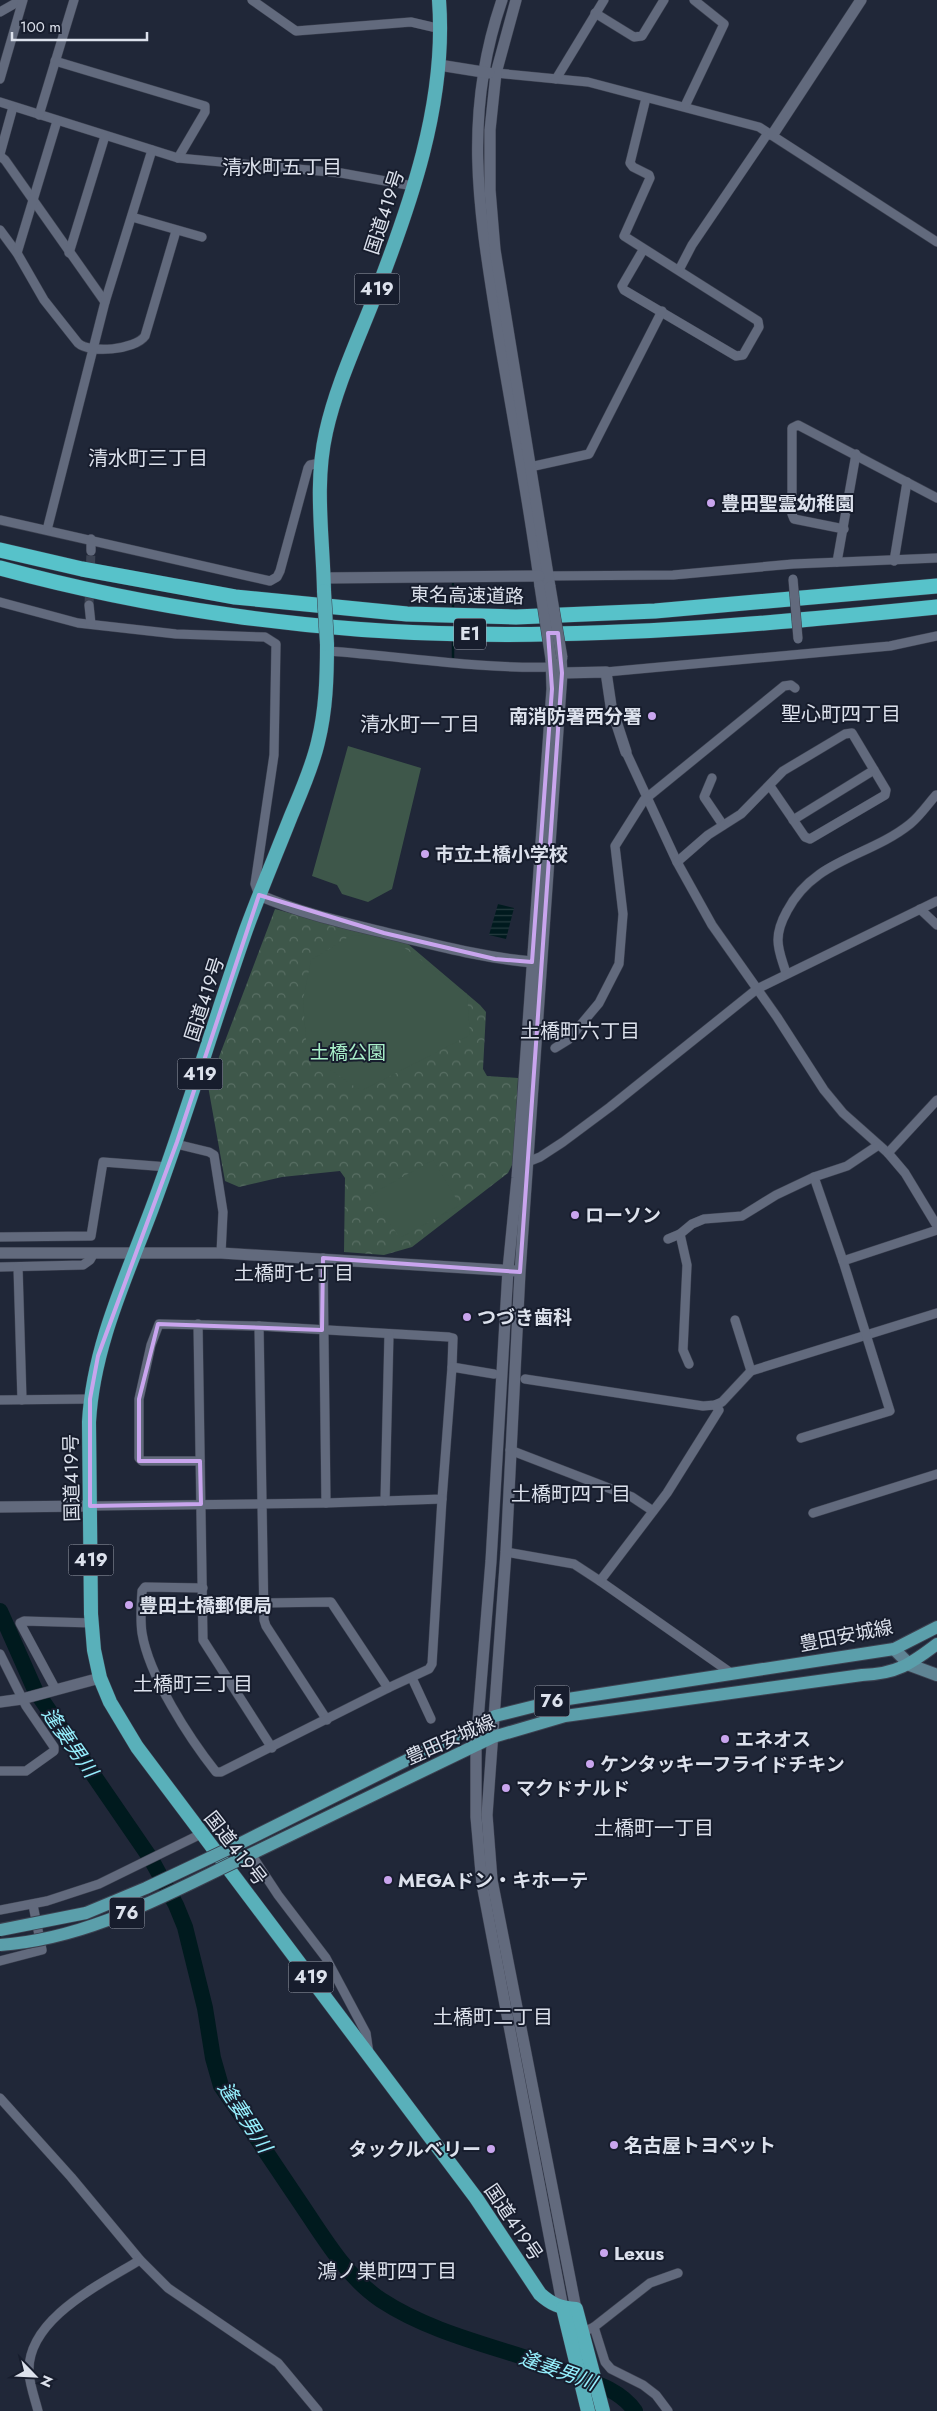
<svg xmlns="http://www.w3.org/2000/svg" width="937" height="2411" font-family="Jost,'Noto Sans JP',sans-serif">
  <defs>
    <pattern id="park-crowns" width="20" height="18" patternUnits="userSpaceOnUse" patternTransform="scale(1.25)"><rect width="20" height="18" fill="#3e574a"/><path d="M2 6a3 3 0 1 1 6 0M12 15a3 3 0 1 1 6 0" fill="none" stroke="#596f64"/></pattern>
    <pattern id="water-rules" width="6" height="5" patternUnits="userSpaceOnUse" patternTransform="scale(1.25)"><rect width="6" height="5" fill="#001a1e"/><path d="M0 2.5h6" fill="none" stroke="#253b3f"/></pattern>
  </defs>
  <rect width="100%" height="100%" fill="#202738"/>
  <path fill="url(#park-crowns)" d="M275,909l133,35 72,61 6,7 -3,57 4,7 31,2 -4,83 -6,12 -96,74 -28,8 -40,-3 1,-74 -5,-7 -58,6 -43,10 -14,-6 -17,-95z"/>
  <g fill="#3e574a">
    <path d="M348,746l73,22 -29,121 -24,13 -26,-8 -5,-9 -25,-9z"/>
    <path d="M384,933l83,61 3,41 -109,56 -33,-23 -22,-28 -3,-40 8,-40 39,-24z"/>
    <path d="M433,1160l27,45 -60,33 -30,-43z"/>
  </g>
  <path fill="url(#water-rules)" d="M498,904l16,4 -8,31 -17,-4z"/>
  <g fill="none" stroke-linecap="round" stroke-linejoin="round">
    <g stroke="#001a1e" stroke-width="2.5">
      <path d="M453,610v-26"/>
      <path d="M453,659v-21"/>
    </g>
    <path stroke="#001a1e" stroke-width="16" d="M0,1611l35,79 116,169 25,46 9,22 20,81 8,50 8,28c26,37 51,75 76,112 24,35 48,78 84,102 58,38 130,49 193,75 22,8 47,16 61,36"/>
    <path stroke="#3c4353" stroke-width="9" stroke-dasharray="9 4.5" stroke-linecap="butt" d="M89,605l2,-54"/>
    <g stroke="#3c4150" stroke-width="10">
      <g id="minor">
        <path d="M252,0l44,31 115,-9 30,7"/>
        <path d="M0,12l21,-12"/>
        <path d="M595,13l39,24 8,-1 22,-36"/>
        <path d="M55,61l150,45v6l-27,46"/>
        <path d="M496,73l92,9 171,45 178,115"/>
        <path d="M0,79l23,-79"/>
        <path d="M556,79l48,-79"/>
        <path d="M0,102l178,56 163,15 72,13"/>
        <path d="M685,106l39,-82 -30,-24"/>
        <path d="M39,115l35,-115"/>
        <path d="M0,154l13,-47"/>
        <path d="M0,156l5,4 100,142"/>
        <path d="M132,217l70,20"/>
        <path d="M0,230l17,23 27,47 34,43c12,11 57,7 67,-7l31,-105"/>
        <path d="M643,250l-21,36 2,4 112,66 7,-1 16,-28 -1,-6 -134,-85 26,-58 -1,-3 -16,-8 -3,-4 16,-65"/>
        <path d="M17,253l40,-132"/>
        <path d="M69,253l36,-117"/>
        <path d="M679,270l13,-25 74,-109 7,-2"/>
        <path d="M530,467l59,-13 73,-143"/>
        <path d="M0,520l270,61 7,-4 3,-6 28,-103 2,-3 10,-2"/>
        <path d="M844,529l-50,-10 -2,-5v-86l6,-3 139,73"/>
        <path d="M47,530l58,-228 47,-152"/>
        <path d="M91,551v-12"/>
        <path d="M894,561l13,-79"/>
        <path d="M837,562l19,-108"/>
        <path d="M543,576l130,-1 120,-11 144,-6"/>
        <path d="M0,602l78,21 98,11 89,3 11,7 -2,111 -19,129 4,11"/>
        <path d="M89,605l2,19"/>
        <path d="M327,651c75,5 149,18 224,16"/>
        <path d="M606,672l284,-26 47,-10"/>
        <path d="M626,752l51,110 35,63 65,92 47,73 19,23 45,40 17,20 32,53"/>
        <path d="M712,778l-8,19 19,28"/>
        <path d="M793,820l81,-50"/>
        <path d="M677,862l31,-27 33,-21 42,-43 62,-37 7,-1 34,57 -1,5 -75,44 -5,-2 -35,-51"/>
        <path d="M920,909l17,16"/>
        <path d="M786,973c-3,-11 -8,-21 -8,-33 0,-11 4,-20 9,-29 27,-52 82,-54 123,-87 10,-8 18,-20 26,-29"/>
        <path d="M555,1048l13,-8 31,-37 20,-39 4,-50 -8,-68 29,-46 140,-114 7,-1 4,3"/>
        <path d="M176,1144l33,8 5,3 9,57 -2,41"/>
        <path d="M888,1153l49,-53"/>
        <path d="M530,1161l10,-4 23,-15 47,-35 147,-118 180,-88"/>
        <path d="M680,1234l7,31 -4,85 6,14"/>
        <path d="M0,1237l91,-1 12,-74 65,5"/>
        <path d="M668,1239l12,-5 12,-10 12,-5 38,-3 34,-21 38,-18"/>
        <path d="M323,1258l3,245"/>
        <path d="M843,1261l-29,-84 33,-11 30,-20"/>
        <path d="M0,1267l83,-2 7,-5 4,-7"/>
        <path d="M18,1267l4,133"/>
        <path d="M735,1320l16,51"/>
        <path d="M198,1324l5,316 69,108"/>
        <path d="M259,1326l5,294 2,6 61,94"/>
        <path d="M525,1379l178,27 12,-1 7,-3 29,-31 186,-58"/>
        <path d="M0,1400l90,-1"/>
        <path d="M715,1405l4,5 -52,83 -67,88 131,92"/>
        <path d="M801,1438l89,-27 -47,-150 94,-31"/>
        <path d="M510,1450l122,47 21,14"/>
        <path d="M200,1461h-58l-3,-3v-59l12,-54 8,-21 100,2 190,11 4,1 -1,29"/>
        <path d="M385,1501l4,-167"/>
        <path d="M90,1506l236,-3 116,-4 10,-132 42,7"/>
        <path d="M813,1513l124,-39"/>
        <path d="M506,1552l68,12 26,17"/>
        <path d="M203,1588l-58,-1 -3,4c-1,14 -2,28 0,42 7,43 47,105 74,139h5l167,-84 -57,-86 -67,1"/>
        <path d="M0,1654l26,52 28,41v4l-28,20h-26"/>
        <path d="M412,1678l19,41"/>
        <path d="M388,1688l41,-19 3,-5 10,-165"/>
        <path d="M56,1690l-36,-67 4,-2 68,2"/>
        <path d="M251,1854l27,41 48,63 40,75 3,21"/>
        <path d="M0,1910l47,-9 52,-17 102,-50"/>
        <path d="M0,1961l42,-11 -9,-45"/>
        <path d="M0,2098l71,79 69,83 28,28 110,75 40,48"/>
        <path d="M594,2327l56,-44 28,-10"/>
        <path d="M581,2333l13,-6 11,35 6,7 32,16 13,10 12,16"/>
        <path d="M38,2411c-3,-12 -8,-25 -9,-38 -3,-54 72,-89 111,-113"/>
      </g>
    </g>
    <g stroke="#3c4150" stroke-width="12">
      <g id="tertiary">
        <path d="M502,0c-41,119 -22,216 -3,336 14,83 30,167 41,250"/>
        <path d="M516,0l-20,73 -6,57v60l5,60 55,337"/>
        <path d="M439,65l50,8"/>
        <path d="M773,134l88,-134"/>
        <path d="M323,578l216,-2"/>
        <path d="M561,657l1,16 -42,599 -14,280 -19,263 5,65 84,429"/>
        <path d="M551,659l1,30 -35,489 -9,92 -17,291 -15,184v72l6,67 81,424"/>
        <path d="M562,673l44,-1 5,34 15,46"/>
        <path d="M259,895c43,19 90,29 135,40 46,11 91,23 138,27"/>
        <path d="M0,1253h221l295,18"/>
        <path d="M0,1507l90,-1"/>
        <path d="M0,1702l22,-3 78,-21"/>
      </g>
    </g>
    <g stroke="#3c4150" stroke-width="14">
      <path id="secondary" d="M894,1649l16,16 27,10"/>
    </g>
    <g stroke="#3c4150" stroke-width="14">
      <g id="primary">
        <path d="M239,1844l256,-128 60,-15 339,-52 43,-22"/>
        <path d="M245,1857l248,-120 72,-21 297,-41c34,-1 49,-11 75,-31"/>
      </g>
    </g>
    <g stroke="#3c4150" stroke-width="15">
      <g id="trunk">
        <path d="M324,591c-1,-53 -10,-106 2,-159 10,-45 30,-88 47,-131 37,-95 74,-198 66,-301"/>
        <path d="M327,644c0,33 -1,66 -9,98 -6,26 -17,50 -27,74 -15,38 -31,76 -45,114 -33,94 -60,188 -95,281 -26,69 -58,137 -62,211l2,192 3,36 6,28 10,24 27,45 339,451 64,96c11,10 20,14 36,15l27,102"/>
        <path d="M563,2308l25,103"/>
      </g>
    </g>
    <g stroke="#3c4150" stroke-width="16">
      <g id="motorway">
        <path d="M0,550l82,19 153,28 172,17 109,3 139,-6 282,-25"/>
        <path d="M0,568c147,40 312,64 464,66 158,3 316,-11 473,-27"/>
      </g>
    </g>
    <use href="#minor" stroke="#626a7d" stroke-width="9"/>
    <use href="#tertiary" stroke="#626a7d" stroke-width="11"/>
    <use href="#secondary" stroke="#5f8494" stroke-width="12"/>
    <use href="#primary" stroke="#5b9fab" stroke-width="12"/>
    <use href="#trunk" stroke="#59b0ba" stroke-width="14"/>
    <use href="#motorway" stroke="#57c2ca" stroke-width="15"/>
    <g stroke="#3c4150" stroke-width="10" stroke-linecap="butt">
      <path id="minor-bridge" d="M793,579l5,60"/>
    </g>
    <g stroke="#3c4150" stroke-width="12" stroke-linecap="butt">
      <g id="tertiary-bridge">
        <path d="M540,586l11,73"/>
        <path d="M550,587l12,71"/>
      </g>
    </g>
    <g stroke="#3c4150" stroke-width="14" stroke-linecap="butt">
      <g id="primary-bridge">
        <path d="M0,1930l86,-17 60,-25 93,-44"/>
        <path d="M0,1945c89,-6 167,-51 245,-88"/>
      </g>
    </g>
    <g stroke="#3c4150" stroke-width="15" stroke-linecap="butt">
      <path id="trunk-bridge" d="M324,591l3,53"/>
    </g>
    <use href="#minor-bridge" stroke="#626a7d" stroke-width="9"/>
    <use href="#tertiary-bridge" stroke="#626a7d" stroke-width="11"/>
    <use href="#primary-bridge" stroke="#5b9fab" stroke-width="12"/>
    <use href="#trunk-bridge" stroke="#59b0ba" stroke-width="14"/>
  </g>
  <path fill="none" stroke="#c9a5ee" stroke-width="4" stroke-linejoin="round" d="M548,633h10l4,40 -42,599 -197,-14 -1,72 -164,-6 -19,75v62h61l1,43 -111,2v-107l8,-43 79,-214 82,-247 125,38 111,26 37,3 20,-273z"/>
  <g fill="#c9a5ee" stroke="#171d2d" stroke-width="2">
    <circle cx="711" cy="503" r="5"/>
    <circle cx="652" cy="716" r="5"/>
    <circle cx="425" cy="854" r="5"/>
    <circle cx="575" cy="1215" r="5"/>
    <circle cx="467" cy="1317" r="5"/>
    <circle cx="129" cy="1605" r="5"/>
    <circle cx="725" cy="1739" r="5"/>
    <circle cx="590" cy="1764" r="5"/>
    <circle cx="506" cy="1788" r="5"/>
    <circle cx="388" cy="1880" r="5"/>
    <circle cx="614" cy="2145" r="5"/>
    <circle cx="491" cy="2149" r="5"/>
    <circle cx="604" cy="2253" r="5"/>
  </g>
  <g text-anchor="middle" stroke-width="4" stroke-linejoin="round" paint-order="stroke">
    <g fill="#171d2d" stroke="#a1a6b3" stroke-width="1">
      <rect x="354.5" y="273.5" width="45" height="31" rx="4"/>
      <rect x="454" y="618.5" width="32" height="31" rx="4"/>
      <rect x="177.5" y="1058.5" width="45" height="31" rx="4"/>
      <rect x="68.5" y="1544.5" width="45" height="31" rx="4"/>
      <rect x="534.5" y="1685.5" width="35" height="31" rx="4"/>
      <rect x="109.5" y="1897.5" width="35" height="31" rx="4"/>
      <rect x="288.5" y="1961.5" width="45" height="31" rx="4"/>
    </g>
    <g font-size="18" font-weight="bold" fill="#dce1ec">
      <text x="377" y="295">419</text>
      <text x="470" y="640">E1</text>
      <text x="200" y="1080">419</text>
      <text x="91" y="1566">419</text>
      <text x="552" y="1707">76</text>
      <text x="127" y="1919">76</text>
      <text x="311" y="1983">419</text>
    </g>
    <g font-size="19" fill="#dce1ec" stroke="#171d2d">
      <text transform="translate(384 212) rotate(-72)" y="7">国道419号</text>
      <text transform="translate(467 595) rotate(1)" y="7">東名高速道路</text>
      <text transform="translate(204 999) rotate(-72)" y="7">国道419号</text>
      <text transform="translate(71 1478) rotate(-91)" y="7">国道419号</text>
      <text transform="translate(846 1635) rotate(-11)" y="7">豊田安城線</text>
      <text transform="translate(450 1739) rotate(-24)" y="7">豊田安城線</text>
      <text transform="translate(236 1848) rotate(52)" y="7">国道419号</text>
      <text transform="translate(514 2222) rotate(56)" y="7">国道419号</text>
    </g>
    <g font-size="19" font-weight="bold" fill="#dce1ec" stroke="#171d2d" text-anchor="start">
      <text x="721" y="510">豊田聖霊幼稚園</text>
      <text x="642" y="723" text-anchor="end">南消防署西分署</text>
      <text x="435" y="861">市立土橋小学校</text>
      <text x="585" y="1222">ローソン</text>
      <text x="477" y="1324">つづき歯科</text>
      <text x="139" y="1612">豊田土橋郵便局</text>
      <text x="735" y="1746">エネオス</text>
      <text x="600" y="1771">ケンタッキーフライドチキン</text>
      <text x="516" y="1795">マクドナルド</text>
      <text x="398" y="1887">MEGAドン・キホーテ</text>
      <text x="624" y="2152">名古屋トヨペット</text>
      <text x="481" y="2156" text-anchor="end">タックルベリー</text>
      <text x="614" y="2260">Lexus</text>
    </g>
    <g font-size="19" fill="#a8efc9" stroke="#171d2d">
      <text x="348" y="1059">土橋公園</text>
    </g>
    <g font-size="20" fill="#dce1ec" stroke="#171d2d">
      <text x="282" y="174">清水町五丁目</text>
      <text x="148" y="465">清水町三丁目</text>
      <text x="841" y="721">聖心町四丁目</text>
      <text x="420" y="731">清水町一丁目</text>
      <text x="580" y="1038">土橋町六丁目</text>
      <text x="294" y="1280">土橋町七丁目</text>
      <text x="571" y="1501">土橋町四丁目</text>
      <text x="193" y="1691">土橋町三丁目</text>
      <text x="654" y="1835">土橋町一丁目</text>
      <text x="493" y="2024">土橋町二丁目</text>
      <text x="387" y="2278">鴻ノ巣町四丁目</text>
    </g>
    <g font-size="20" font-style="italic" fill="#95effd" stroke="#171d2d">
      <text transform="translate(70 1742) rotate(55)" y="7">逢妻男川</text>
      <text transform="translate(245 2117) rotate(57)" y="7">逢妻男川</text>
      <text transform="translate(558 2370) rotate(20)" y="7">逢妻男川</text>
    </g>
  </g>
  <g transform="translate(35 2376) rotate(114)" stroke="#171d2d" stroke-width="4" paint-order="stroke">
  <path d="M0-4L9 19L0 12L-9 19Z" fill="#dce1ec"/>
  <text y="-8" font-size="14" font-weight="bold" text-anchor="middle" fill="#dce1ec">N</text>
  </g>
  <path d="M12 32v8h135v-8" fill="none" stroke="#dce1ec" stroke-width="2.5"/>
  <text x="20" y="32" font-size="15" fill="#dce1ec" stroke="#171d2d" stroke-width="4" paint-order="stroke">100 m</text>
</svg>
